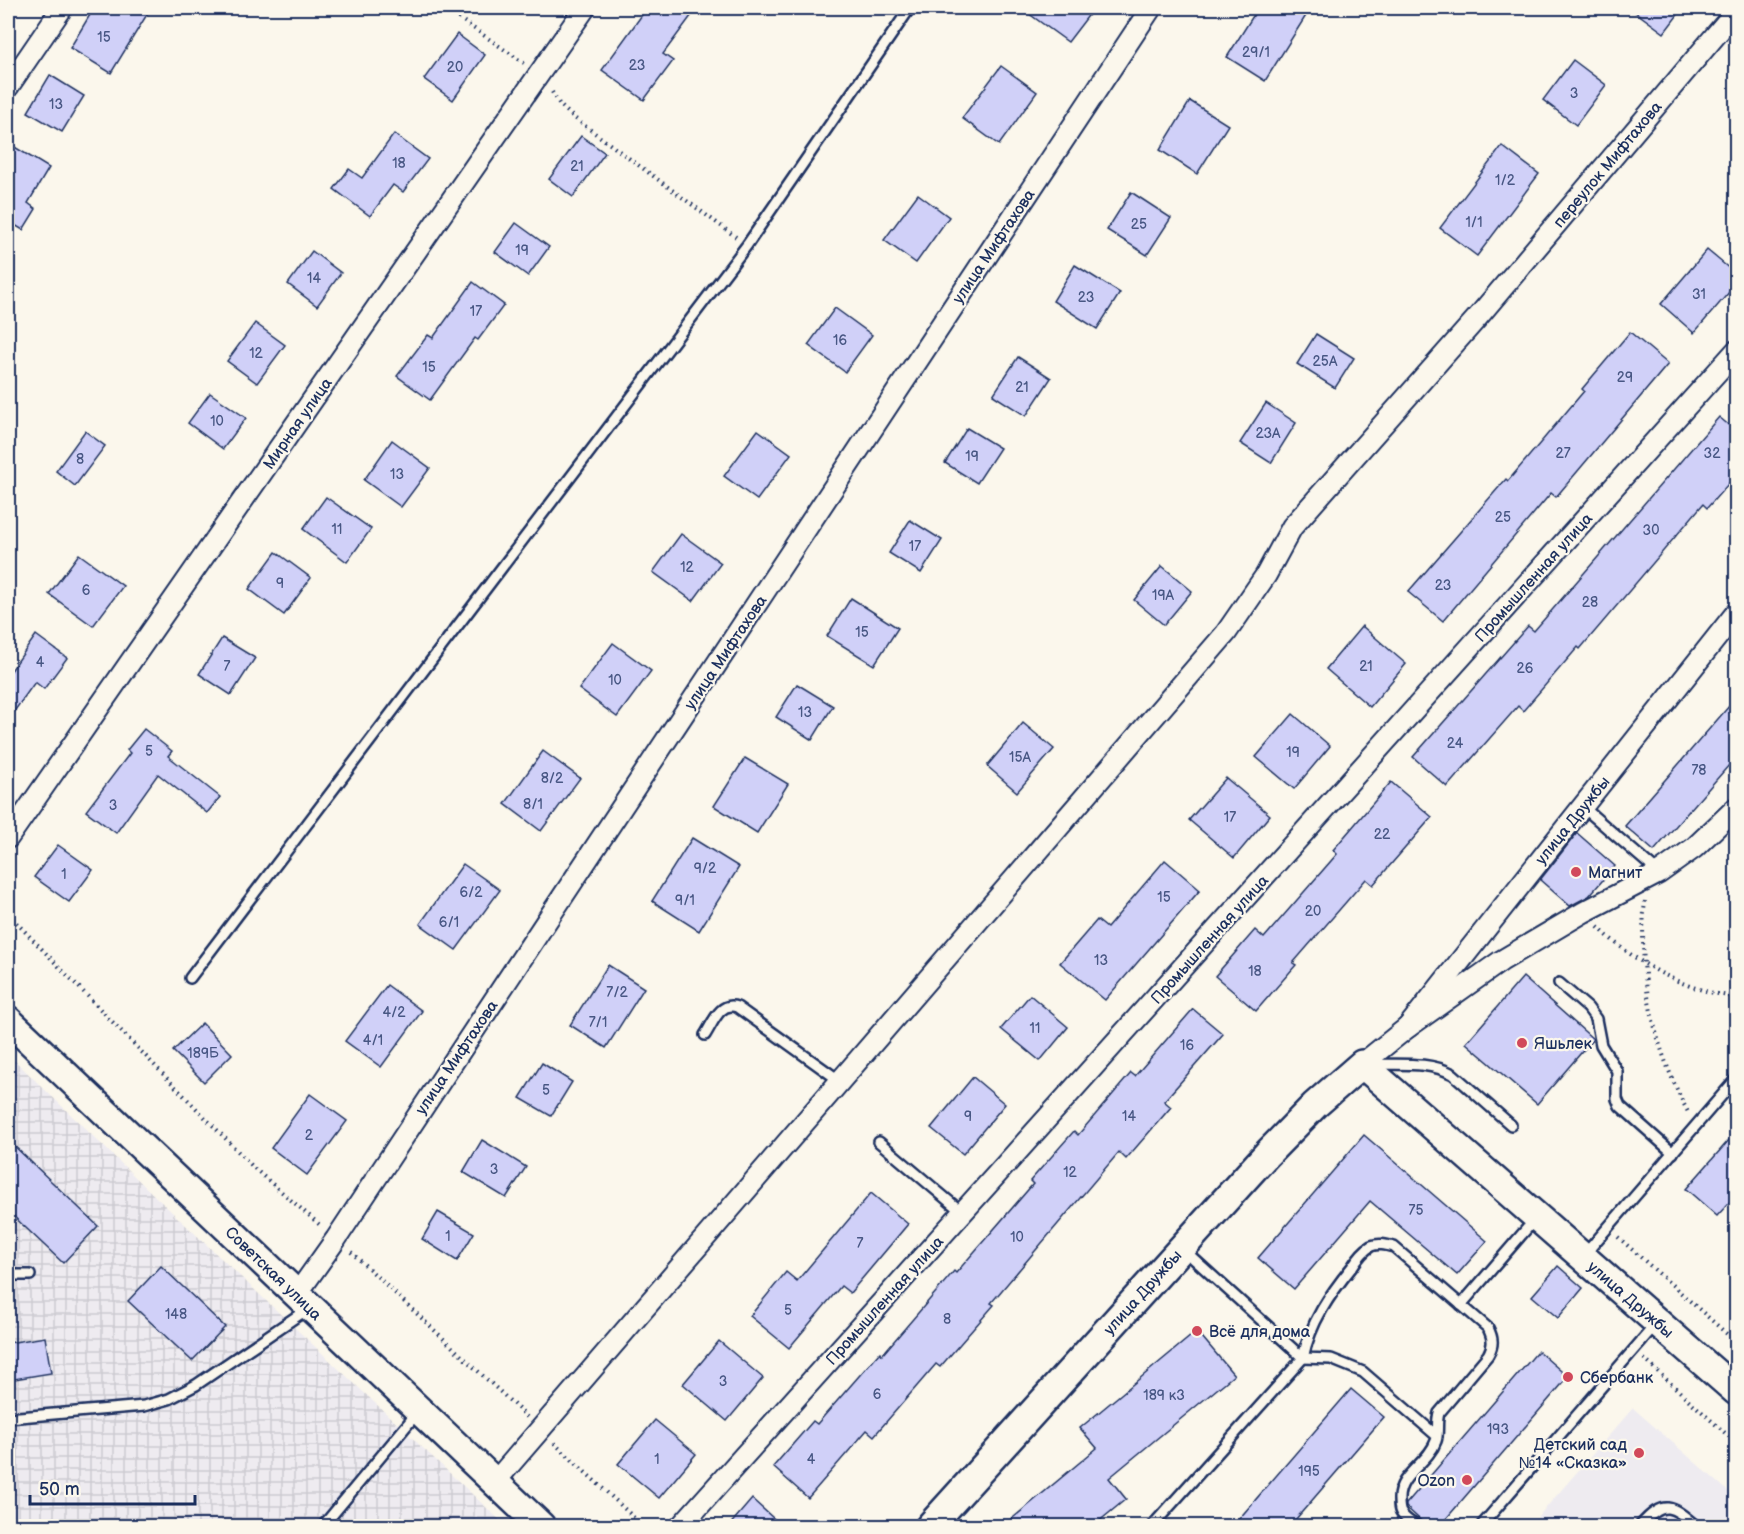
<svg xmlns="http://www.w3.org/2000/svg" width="1744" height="1534" font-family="'Balsamiq Sans',sans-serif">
  <defs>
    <pattern id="industrial-grid" width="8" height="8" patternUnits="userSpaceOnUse" patternTransform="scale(1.5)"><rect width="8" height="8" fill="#eeebf0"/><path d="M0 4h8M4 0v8" fill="none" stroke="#cccad0"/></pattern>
  </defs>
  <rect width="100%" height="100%" fill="#fbf7ec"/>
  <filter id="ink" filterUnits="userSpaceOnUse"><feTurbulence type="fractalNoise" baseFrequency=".0167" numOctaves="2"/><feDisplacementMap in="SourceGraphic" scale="12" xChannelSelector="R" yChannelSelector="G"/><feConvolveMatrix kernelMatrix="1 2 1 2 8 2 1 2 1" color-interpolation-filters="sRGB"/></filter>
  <g filter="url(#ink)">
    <path fill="#eeebf0" d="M1633,1408l103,90v28h-206z"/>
    <path fill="url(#industrial-grid)" d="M8,1054l151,146 347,326h-498z"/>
    <g fill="#d0d0f8" stroke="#1b2f5e" stroke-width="1.5">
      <path d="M94,8h57l-40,65 -41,-25z"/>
      <path d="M647,8h50l-34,46 10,7 -29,39 -42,-30z"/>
      <path d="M1021,8h73l-26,34z"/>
      <path d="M1258,8h39l10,6 -42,67 -38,-24z"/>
      <path d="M1630,8h53l-19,25z"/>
      <path d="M457,34l28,21 -32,45 -29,-21z"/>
      <path d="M1573,60l33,25 -30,40 -33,-25z"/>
      <path d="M1001,66l36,26 -38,53 -37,-27z"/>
      <path d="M50,75l34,21 -22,36 -34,-20z"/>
      <path d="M1190,101l38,24 -31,49 -37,-24z"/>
      <path d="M394,134l34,25 -25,33 -10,-7 -23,31 -36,-27 15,-20 13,9z"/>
      <path d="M581,136l24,17 -32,44 -24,-18z"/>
      <path d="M8,143l41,25 -21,35 8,6 -13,21 -15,-9z"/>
      <path d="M1502,146l37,28 -62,82 -37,-28z"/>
      <path d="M1131,192l40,26 -24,37 -40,-25z"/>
      <path d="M918,194l31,23 -33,46 -32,-23z"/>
      <path d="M516,223l33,24 -21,29 -33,-24z"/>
      <path d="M1707,250l30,25v8l-43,50 -33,-29z"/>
      <path d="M312,251l29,22 -24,33 -29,-22z"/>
      <path d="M1075,265l45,28 -23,36 -44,-28z"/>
      <path d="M473,282l31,23 -26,35 -3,-2 -45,62 -33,-24 31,-41 5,3z"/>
      <path d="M835,308l37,27 -27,37 -37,-27z"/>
      <path d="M255,323l30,22 -28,38 -30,-22z"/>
      <path d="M1630,332l38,32 -112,133 -5,-4 -108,128 -35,-29 98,-113 2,2 76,-90 -2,-2z"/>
      <path d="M1316,334l38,24 -19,30 -38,-24z"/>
      <path d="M1018,357l33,21 -25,38 -33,-21z"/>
      <path d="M210,393l36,25 -23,31 -35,-26z"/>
      <path d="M1266,403l30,20 -25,40 -31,-20z"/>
      <path d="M1719,417l18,15v42l-30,34 -4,-4 -123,145 -2,-2 -55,64 -5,-5 -71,81 -34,-30 115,-131 6,5z"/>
      <path d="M967,428l33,20 -23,35 -32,-20z"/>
      <path d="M758,430l33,24 -34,46 -33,-24z"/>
      <path d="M85,431l20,15 -30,40 -19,-15z"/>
      <path d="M392,440l38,28 -29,39 -37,-27z"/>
      <path d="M326,497l45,32 -24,33 -44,-33z"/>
      <path d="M910,520l32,20 -21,33 -32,-20z"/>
      <path d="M681,534l40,29 -28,38 -40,-29z"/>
      <path d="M276,552l35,26 -27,37 -35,-26z"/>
      <path d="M79,554l44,32 -30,40 -44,-32z"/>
      <path d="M1162,566l30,25 -28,34 -30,-25z"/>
      <path d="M851,598l47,30 -24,37 -47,-29z"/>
      <path d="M1362,626l44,38 -36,43 -44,-38z"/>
      <path d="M36,635l31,23 -23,31 -9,-7 -27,38v-45z"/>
      <path d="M222,638l33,20 -24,37 -32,-21z"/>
      <path d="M613,643l38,28 -34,46 -38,-28z"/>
      <path d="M797,684l36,22 -21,34 -36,-23z"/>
      <path d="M1737,697v59l-83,95 -29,-25z"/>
      <path d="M1293,714l37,32 -36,43 -38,-32z"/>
      <path d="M1023,723l31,26 -37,43 -30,-26z"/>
      <path d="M144,729l28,22 -4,5 52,41 -13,16 -49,-39 -42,59 -30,-22 44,-58 -3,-3z"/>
      <path d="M543,751l37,27 -39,53 -36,-27z"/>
      <path d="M745,758l43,26 -31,49 -43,-27z"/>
      <path d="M1226,778l44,37 -36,43 -45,-38z"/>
      <path d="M1391,782l41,35 -59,68 -7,-6 -73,84 3,2 -40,46 -41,-35 40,-46 9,8 73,-84 -4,-4z"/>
      <path d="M1577,833l38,33 -26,30 -19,10 -30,-26z"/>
      <path d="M692,838l47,29 -40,64 -47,-30z"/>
      <path d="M58,845l35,25 -24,32 -35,-25z"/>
      <path d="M1165,860l35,30 -95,110 -45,-37 37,-43 10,8z"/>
      <path d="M463,864l37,26 -44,60 -36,-26z"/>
      <path d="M608,965l36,23 -38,60 -36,-23z"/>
      <path d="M1523,977l70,62 -56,65 -71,-61z"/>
      <path d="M387,985l35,26 -41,56 -36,-26z"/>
      <path d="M1030,995l38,32 -28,34 -39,-32z"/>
      <path d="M1193,1009l30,25 -59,67 7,6 -45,52 -7,-7 -128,151 3,2 -54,62 -4,-3 -62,72 -7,-6 -59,68 -35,-31 40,-46 4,3 63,-72 2,3 72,-84 2,2 77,-89 -3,-3 44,-50 4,4 53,-62 4,3z"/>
      <path d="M202,1023l30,31 -28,28 -31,-31z"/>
      <path d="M542,1063l30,19 -21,34 -31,-18z"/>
      <path d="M973,1077l32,27 -42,50 -32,-26z"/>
      <path d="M310,1094l37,27 -40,54 -36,-27z"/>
      <path d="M1737,1131v63l-20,22 -31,-27z"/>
      <path d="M1364,1135l123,106 -30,34 -87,-74 -76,88 -36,-31z"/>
      <path d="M8,1140l90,86 -35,37 -55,-52z"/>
      <path d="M482,1140l44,27 -20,31 -43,-26z"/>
      <path d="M871,1193l37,31 -58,69 -9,-7 -52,62 -39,-32 36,-44 11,9z"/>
      <path d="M438,1212l36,21 -17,28 -35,-22z"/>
      <path d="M161,1266l64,61 -33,34 -64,-60z"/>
      <path d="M1558,1266l25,22 -25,30 -26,-22z"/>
      <path d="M1197,1331l37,44 -125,103 17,21 -34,28h-90l95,-79 -17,-20z"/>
      <path d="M45,1337l6,36 -43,7v-37z"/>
      <path d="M719,1341l44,37 -36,43 -44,-37z"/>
      <path d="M1538,1351l30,26 -129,150h-11l-22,-20v-3z"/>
      <path d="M1351,1389l33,28 -95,110h-57z"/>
      <path d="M655,1420l41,34 -37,44 -41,-34z"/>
      <path d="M752,1499l31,28h-55z"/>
    </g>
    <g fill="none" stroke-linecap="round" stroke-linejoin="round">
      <g stroke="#1b2f5e" stroke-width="14">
        <g id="lane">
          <path d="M1583,807l76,66"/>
          <path d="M190,978l557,-733 163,-237"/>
          <path d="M1559,983l29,25 8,11 5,26 16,26v28l3,7 53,47"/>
          <path d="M705,1035c8,-12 15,-34 32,-28l103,74"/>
          <path d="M1374,1064c27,1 54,-3 79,10l58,51"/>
          <path d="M879,1142l84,71"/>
          <path d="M1585,1254l151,-175"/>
          <path d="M8,1275h22"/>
          <path d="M1461,1305l75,-87"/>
          <path d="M8,1418l136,-12 25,-7 27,-14 113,-77"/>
          <path d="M323,1526l94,-113"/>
          <path d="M1152,1526l151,-168 -119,-108"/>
          <path d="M1416,1526c-4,-3 -11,-7 -14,-12 -3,-3 -3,-9 -3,-14 -1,-26 29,-36 37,-59 3,-8 0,-19 3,-28l49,-58c6,-10 5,-17 0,-27l-94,-81c-8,-2 -15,-4 -23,-1 -8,5 -14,13 -19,21 -22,27 -42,56 -49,91l28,1 32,13 74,64"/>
          <path d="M1481,1526l175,-202"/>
          <path d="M1640,1526c24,-27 31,-21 56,0"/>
        </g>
      </g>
      <g stroke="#1b2f5e" stroke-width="24">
        <g id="street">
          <path d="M8,87l54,-79"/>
          <path d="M8,838l577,-830"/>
          <path d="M1408,1027l328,-414"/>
          <path d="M1362,1064l46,-37 93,-66 83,-49 75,-39 35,-25 42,-40"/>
          <path d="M297,1294l39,-55 815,-1231"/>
          <path d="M494,1483l732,-850 40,-58 26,-48 185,-209 259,-307"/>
          <path d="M681,1526l1055,-1175"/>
        </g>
      </g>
      <g stroke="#1b2f5e" stroke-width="32">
        <g id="secondary">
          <path d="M8,1020l533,506"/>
          <path d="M930,1526l337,-372 48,-49 47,-41 374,327"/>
        </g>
      </g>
      <g stroke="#1b2f5e" stroke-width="4" stroke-dasharray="1.5 4.5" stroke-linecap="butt">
        <path d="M444,8l80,55"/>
        <path d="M552,92l8,13 13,12 163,120"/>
        <path d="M1645,901c-8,75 9,147 44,213"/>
        <path d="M8,914l247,255 65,56"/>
        <path d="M1598,927c37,36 86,64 138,70"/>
        <path d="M1618,1237l118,105"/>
        <path d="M351,1252l176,165"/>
        <path d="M1644,1359l92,84"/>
        <path d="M554,1443l89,83"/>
      </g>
      <use href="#lane" stroke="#fbf7ec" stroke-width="9"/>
      <use href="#street" stroke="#fbf7ec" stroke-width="20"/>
      <use href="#secondary" stroke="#fbf7ec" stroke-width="27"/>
    </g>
  </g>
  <g fill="#d1495b" stroke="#fbf7ec" stroke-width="2">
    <circle cx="1576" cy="872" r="6"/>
    <circle cx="1522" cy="1043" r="6"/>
    <circle cx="1197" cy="1331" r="6"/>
    <circle cx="1568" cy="1377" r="6"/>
    <circle cx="1639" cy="1453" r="6"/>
    <circle cx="1467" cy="1480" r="6"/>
  </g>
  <g text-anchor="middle" stroke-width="4.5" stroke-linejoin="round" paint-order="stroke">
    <g font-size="14" fill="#485784">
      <text x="104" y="42">15</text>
      <text x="1256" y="57">29/1</text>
      <text x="637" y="70">23</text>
      <text x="455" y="72">20</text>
      <text x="1574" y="98">3</text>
      <text x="56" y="109">13</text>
      <text x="399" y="168">18</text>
      <text x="577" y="171">21</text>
      <text x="1505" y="185">1/2</text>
      <text x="1474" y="227">1/1</text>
      <text x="1139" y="229">25</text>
      <text x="522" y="255">19</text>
      <text x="314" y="283">14</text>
      <text x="1699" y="299">31</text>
      <text x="1086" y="302">23</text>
      <text x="476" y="316">17</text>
      <text x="840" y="345">16</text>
      <text x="256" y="358">12</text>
      <text x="1325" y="366">25А</text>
      <text x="429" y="372">15</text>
      <text x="1625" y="382">29</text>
      <text x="1022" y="392">21</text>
      <text x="217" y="426">10</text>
      <text x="1268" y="438">23А</text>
      <text x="1563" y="458">27</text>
      <text x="1712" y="458">32</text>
      <text x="972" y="461">19</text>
      <text x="80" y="464">8</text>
      <text x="397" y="479">13</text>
      <text x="1503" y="522">25</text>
      <text x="337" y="534">11</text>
      <text x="1651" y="535">30</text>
      <text x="915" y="551">17</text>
      <text x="687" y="572">12</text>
      <text x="280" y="588">9</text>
      <text x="1443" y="590">23</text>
      <text x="86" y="595">6</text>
      <text x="1163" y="600">19А</text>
      <text x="1590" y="607">28</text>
      <text x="862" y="637">15</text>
      <text x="40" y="667">4</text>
      <text x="227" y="671">7</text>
      <text x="1366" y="671">21</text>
      <text x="1525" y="673">26</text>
      <text x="615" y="685">10</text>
      <text x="805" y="717">13</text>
      <text x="1455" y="748">24</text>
      <text x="149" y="756">5</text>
      <text x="1293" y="757">19</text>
      <text x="1020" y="762">15А</text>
      <text x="1699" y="775">78</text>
      <text x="552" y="783">8/2</text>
      <text x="533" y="809">8/1</text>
      <text x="113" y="810">3</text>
      <text x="1230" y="822">17</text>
      <text x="1382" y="839">22</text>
      <text x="705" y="873">9/2</text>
      <text x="64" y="879">1</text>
      <text x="471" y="897">6/2</text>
      <text x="1164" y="902">15</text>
      <text x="685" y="905">9/1</text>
      <text x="1313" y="916">20</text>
      <text x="449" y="927">6/1</text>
      <text x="1101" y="965">13</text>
      <text x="1255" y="976">18</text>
      <text x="617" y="997">7/2</text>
      <text x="394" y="1017">4/2</text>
      <text x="598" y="1027">7/1</text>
      <text x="1035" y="1033">11</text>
      <text x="373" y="1045">4/1</text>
      <text x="1187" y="1050">16</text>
      <text x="203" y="1058">189Б</text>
      <text x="546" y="1095">5</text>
      <text x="968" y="1121">9</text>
      <text x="1129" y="1121">14</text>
      <text x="309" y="1140">2</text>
      <text x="494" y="1174">3</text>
      <text x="1070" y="1177">12</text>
      <text x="1416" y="1215">75</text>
      <text x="448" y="1241">1</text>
      <text x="1017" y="1242">10</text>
      <text x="860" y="1248">7</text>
      <text x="788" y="1315">5</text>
      <text x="176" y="1319">148</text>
      <text x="947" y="1324">8</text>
      <text x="723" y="1386">3</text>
      <text x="877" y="1399">6</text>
      <text x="1164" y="1400">189 к3</text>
      <text x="1498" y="1434">193</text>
      <text x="657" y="1464">1</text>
      <text x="811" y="1464">4</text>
      <text x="1309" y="1476">195</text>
    </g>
    <g font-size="16" fill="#1b2f5e" stroke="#fbf7ec">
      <text transform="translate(1607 164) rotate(-50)" y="6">переулок Мифтахова</text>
      <text transform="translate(993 246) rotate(-56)" y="6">улица Мифтахова</text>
      <text transform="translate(297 423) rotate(-55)" y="6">Мирная улица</text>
      <text transform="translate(1533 577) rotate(-48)" y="6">Промышленная улица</text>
      <text transform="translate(725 652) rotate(-56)" y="6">улица Мифтахова</text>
      <text transform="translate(1572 820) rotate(-51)" y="6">улица Дружбы</text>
      <text transform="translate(1209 939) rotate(-48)" y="6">Промышленная улица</text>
      <text transform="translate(456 1057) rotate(-56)" y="6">улица Мифтахова</text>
      <text transform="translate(274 1273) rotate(44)" y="6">Советская улица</text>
      <text transform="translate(1142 1292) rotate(-48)" y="6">улица Дружбы</text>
      <text transform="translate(1631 1299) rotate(41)" y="6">улица Дружбы</text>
      <text transform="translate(884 1300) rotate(-48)" y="6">Промышленная улица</text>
    </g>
    <g font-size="16" fill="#1b2f5e" stroke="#fbf7ec" text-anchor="start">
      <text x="1588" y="878">Магнит</text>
      <text x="1534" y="1049">Яшьлек</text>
      <text x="1209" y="1337">Всё для дома</text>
      <text x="1580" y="1383">Сбербанк</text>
      <text x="1627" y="1450" text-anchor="end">Детский сад<tspan x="1627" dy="18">№14 «Сказка»</tspan></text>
      <text x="1455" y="1486" text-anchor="end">Ozon</text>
    </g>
  </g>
  <rect width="1744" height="1534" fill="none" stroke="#fbf7ec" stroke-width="30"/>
  <rect x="15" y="15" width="1714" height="1504" fill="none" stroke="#1b2f5e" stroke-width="2" filter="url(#ink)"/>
  <path d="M30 1495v9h165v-9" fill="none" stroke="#1b2f5e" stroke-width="3"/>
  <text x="39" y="1495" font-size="18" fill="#1b2f5e" stroke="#fbf7ec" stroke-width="4.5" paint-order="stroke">50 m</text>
</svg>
